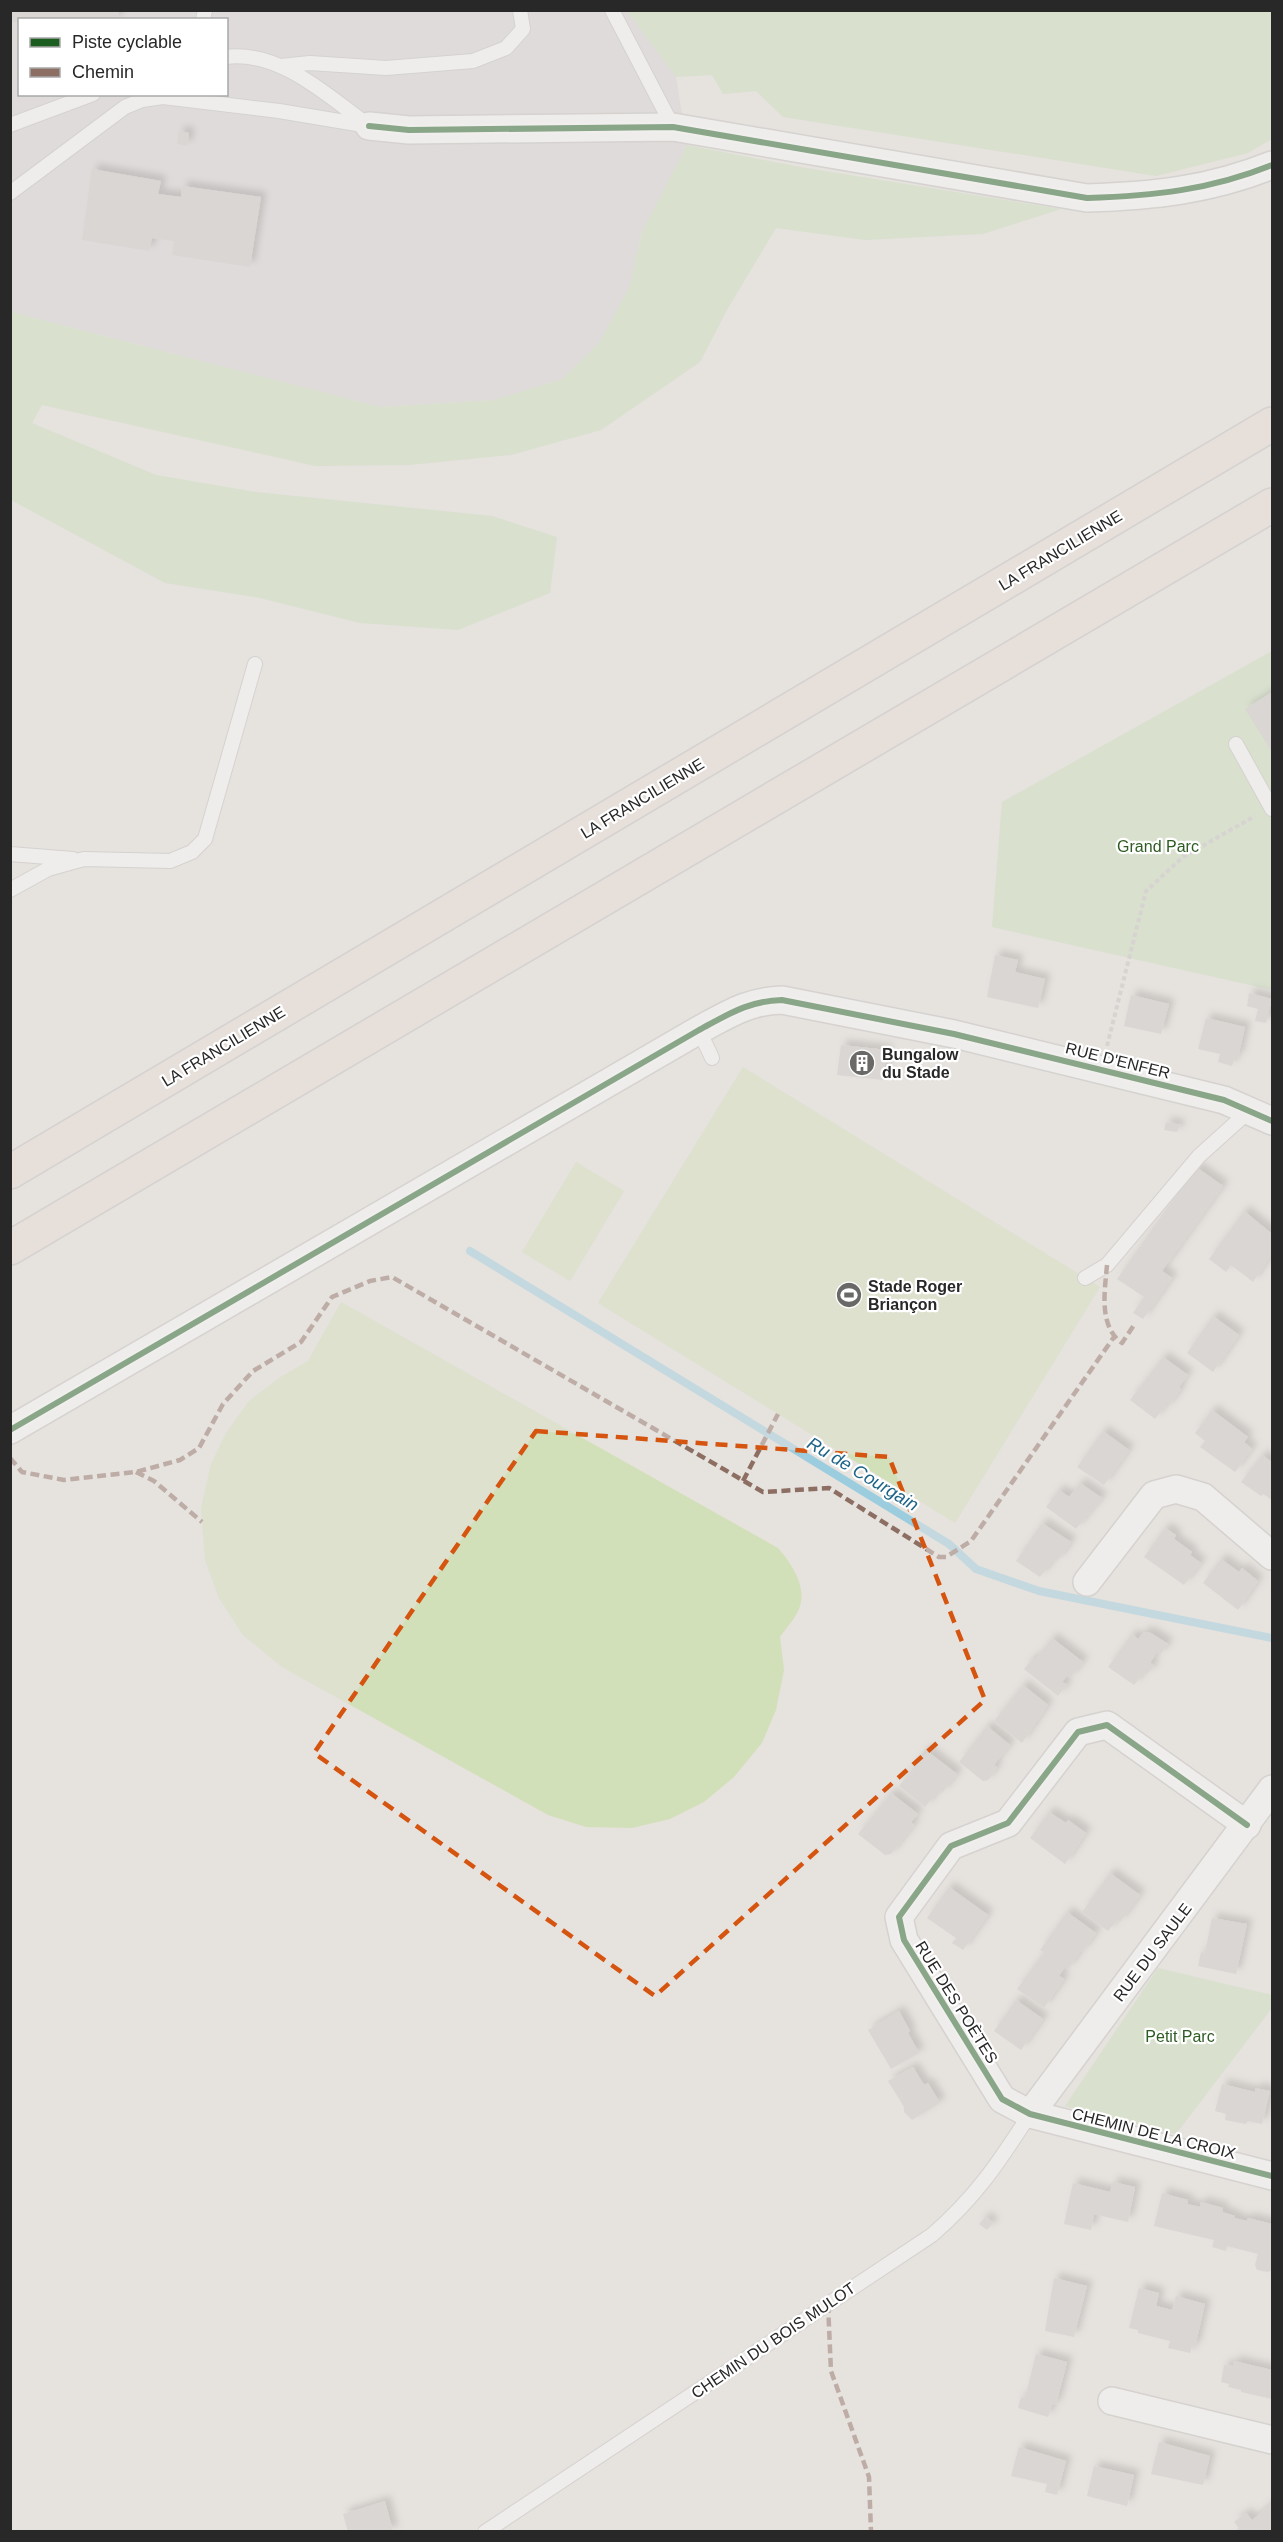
<svg xmlns="http://www.w3.org/2000/svg" width="1283" height="2542" font-family="Arial,sans-serif">
  <defs>
    <filter id="shadow"><feDropShadow dx="5.5" dy="-5.5" stdDeviation="3" flood-color="#0004"/></filter>
  </defs>
  <rect width="100%" height="100%" fill="#e6e2de"/>
  <path fill="#d6d3d5" fill-rule="evenodd" d="M10,11h617l49,66 11,68 -45,87 -13,56 -30,55 -37,36 -68,21 -114,7 -369,-95zM20,20h206v74h-206z"/>
  <g fill="#c9ddbb">
    <path d="M627,11h645v128l-24,14 -92,23 -373,-59 -27,-26 -33,3 -11,-19 -36,2z"/>
    <path d="M687,145l113,22 261,42 -78,25 -118,6 -89,-12 -48,80 -28,54 -99,68 -90,25 -102,10 -94,1 -273,-61 -10,18 124,52 100,17 236,24 65,21 -7,56 -92,37 -98,-7 -100,-25 -95,-15 -154,-83v-188l369,95 114,-7 68,-21 37,-36 30,-55 13,-56z"/>
    <path d="M1272,651v339l-280,-63 10,-125z"/>
    <path d="M1158,1968l114,27v13l-96,126 -111,-28z"/>
  </g>
  <g fill="#d2e0b9">
    <path d="M743,1067l357,220 -145,236 -357,-220z"/>
    <path d="M576,1162l48,29 -54,90 -48,-29z"/>
    <path d="M341,1302l437,246c13,15 30,39 21,61 -4,10 -13,19 -19,28l4,33 -8,40 -14,33 -28,34 -30,25 -34,17 -38,9 -46,-1 -38,-12 -266,-148 -39,-32 -24,-37 -14,-38 -4,-52 10,-44 15,-31 23,-32 30,-23 29,-17z"/>
  </g>
  <g fill="none" stroke-linecap="round" stroke-linejoin="round">
    <path stroke="#9bcddf" stroke-width="8" d="M470,1251l479,293 27,25 63,22 233,47"/>
  </g>
  <g fill="#cbc8c5" filter="url(#shadow)">
    <path d="M10,10h109l-2,10h-97v3l-10,-2z"/>
    <path d="M179,131l10,2 -2,13 -10,-2z"/>
    <path d="M92,169l69,12 -3,13 23,3 1,-11 79,11 -11,70 -78,-12 2,-14 -22,-3 -3,13 -67,-11z"/>
    <path d="M1272,692v60l-27,-43z"/>
    <path d="M995,955l23,5 -3,12 30,7 -7,29 -51,-11z"/>
    <path d="M1249,993l23,6 -6,24 -11,-2 3,-12 -11,-3z"/>
    <path d="M1131,995l38,9 -8,30 -37,-8z"/>
    <path d="M1206,1018l39,9 -7,31 -3,-1 -3,9 -14,-4 2,-8 -22,-5z"/>
    <path d="M841,1045l46,5 -4,30 -46,-5z"/>
    <path d="M1166,1122l14,3 -3,7 -13,-2z"/>
    <path d="M1196,1167l27,19 -61,85 10,7 -29,41 -10,-6 11,-16 -27,-18z"/>
    <path d="M1244,1211l28,23v20l-19,28 -22,-17 -5,7 -17,-13z"/>
    <path d="M1213,1316l26,19 -26,37 -26,-19z"/>
    <path d="M1163,1357l25,18 -9,12 2,2 -14,19 -2,-2 -10,13 -25,-19z"/>
    <path d="M1212,1410l36,27 -4,5 8,7 -17,23 -35,-25 5,-6 -10,-8z"/>
    <path d="M1103,1431l26,19 -25,35 -27,-18z"/>
    <path d="M1262,1455l10,7v38l-9,-6 -2,2 -20,-14z"/>
    <path d="M1080,1483l22,15 -26,31 -30,-22 13,-17 10,7z"/>
    <path d="M1042,1523l29,19 -14,19 -3,-2 -14,18 -24,-16z"/>
    <path d="M1165,1528l11,7 -2,4 18,13 -2,3 11,8 -17,22 -40,-28z"/>
    <path d="M1221,1559l18,13 3,-4 16,13 -20,29 -35,-27z"/>
    <path d="M1144,1632l7,1 17,11 -8,11 -3,-3 -7,11 4,3 -7,8 -3,-2 -10,13 -26,-18 24,-33 6,5z"/>
    <path d="M1052,1638l31,24 -13,16 -3,-2 -5,6 5,3 -9,11 -34,-27 9,-11 2,2z"/>
    <path d="M1023,1685l25,20 -26,38 -28,-22z"/>
    <path d="M987,1726l23,19 -16,20 3,2 -9,13 -5,1 -24,-19z"/>
    <path d="M927,1751l30,23 -15,19 -3,-3 -14,17 -26,-21z"/>
    <path d="M891,1793l27,21 -7,8 3,3 -23,29 -6,1 -27,-21z"/>
    <path d="M1049,1812l17,11 2,-3 18,13 -21,31 -35,-26z"/>
    <path d="M1110,1873l30,22 -20,27 -3,-2 -9,11 -26,-19z"/>
    <path d="M949,1887l39,28 -25,35 -11,-7 4,-5 -29,-20z"/>
    <path d="M1067,1912l29,21 -13,18 -2,-1 -13,19 -3,-2 -6,9 5,3 -20,29 -27,-19 27,-37 -4,-2z"/>
    <path d="M1212,1918l35,6 -11,50 -38,-8 3,-14 4,1z"/>
    <path d="M1016,2000l27,19 -22,31 -27,-19z"/>
    <path d="M899,2011l11,20 -2,2 11,20 -28,16 -23,-39z"/>
    <path d="M913,2067l11,18 4,-2 12,20 -28,17 -8,-8v-5l-16,-26z"/>
    <path d="M1222,2084l33,8v-4l15,3 -8,33 -14,-3 -2,3 -21,-4 1,-6 -11,-3z"/>
    <path d="M1113,2182l22,5 -7,35 -34,-8 -3,16 -27,-6 9,-41 37,9z"/>
    <path d="M1162,2193l26,7 -1,4 13,3 1,-5 22,6 -1,4 13,4 -1,2 13,3 1,-3 24,6v46l-4,2 -11,-2 -2,-5 3,-11 -31,-8 -1,5 -14,-4 2,-7 -60,-14z"/>
    <path d="M985,2217l8,6 -6,7 -8,-6z"/>
    <path d="M1054,2278l33,8 -13,51 -29,-6z"/>
    <path d="M1139,2288l20,5 -3,13 16,4 4,-14 29,8 -10,43 -3,-1 -2,7 -22,-5 2,-7 -32,-8v-3l-9,-2z"/>
    <path d="M1036,2354l31,8 -11,43h-4l-4,12 -30,-9 3,-11 4,1z"/>
    <path d="M1234,2361l38,9v29l-31,-7v-2l-13,-3 1,-3 -8,-2 3,-17 9,1z"/>
    <path d="M1159,2442l51,14 -7,29 -52,-11z"/>
    <path d="M1019,2447l47,14 -9,34 -12,-3 2,-8 -36,-8z"/>
    <path d="M1094,2466l40,9 -7,31 -40,-10z"/>
    <path d="M385,2501l8,31h-45l-5,-18z"/>
    <path d="M1272,2504v28h-38l5,-4 -5,-6 12,-9 6,7z"/>
  </g>
  <g fill="none" stroke-linecap="round" stroke-linejoin="round">
    <g stroke="#c0bfbf" stroke-width="16">
      <g id="service">
        <path d="M612,10l61,117"/>
        <path d="M203,20l2,-10"/>
        <path d="M226,57c52,-7 100,37 139,66"/>
        <path d="M281,66l29,-3 76,5 87,-7 33,-13 17,-19 -3,-19"/>
        <path d="M10,125l83,-31"/>
        <path d="M10,193l115,-86 17,-7 21,-3 116,14 90,15"/>
        <path d="M1236,744l36,65"/>
        <path d="M10,854l63,5"/>
        <path d="M10,890l38,-21 36,-10 86,2 22,-9 13,-13 50,-175"/>
        <path d="M699,1030l13,28"/>
        <path d="M1085,1278l22,-13 92,-109 50,-45"/>
        <path d="M485,2532l447,-297c44,-38 67,-73 98,-121"/>
      </g>
    </g>
    <g stroke="#c0bfbf" stroke-width="30">
      <g id="minor">
        <path d="M369,126l40,4 264,-3 414,71c66,-2 123,-8 185,-33"/>
        <path d="M10,1430l689,-400c30,-16 49,-29 83,-30l172,34 270,66 48,21"/>
        <path d="M1087,1582l67,-87 22,-6 27,8 69,59"/>
        <path d="M1247,1825l-140,-100 -29,7 -70,91 -57,23 -52,71 5,23 98,159 28,15 242,62"/>
        <path d="M1030,2114l242,-325"/>
        <path d="M1112,2401l160,39"/>
      </g>
    </g>
    <g stroke="#bfbdbc" stroke-width="36">
      <g id="motorway">
        <path d="M10,1172l1262,-748"/>
        <path d="M10,1248l1262,-743"/>
      </g>
    </g>
    <path stroke="#c3c2c2" stroke-width="4" stroke-dasharray="4.5 3" stroke-linecap="butt" d="M1107,1046l39,-155 37,-34 72,-41"/>
    <use href="#service" stroke="#fbfbfa" stroke-width="14"/>
    <use href="#minor" stroke="#fbfbfa" stroke-width="27"/>
    <use href="#motorway" stroke="#e6dcd5" stroke-width="33"/>
    <g stroke="#8d6e63" stroke-width="4.5" stroke-dasharray="9 4.5" stroke-linecap="butt">
      <path d="M1107,1265c-2,25 -9,61 15,78l12,-18"/>
      <path d="M10,1458l12,14 42,8 72,-8 44,-12 19,-12 24,-44 30,-33 48,-29 31,-45 38,-16 22,-4 371,215 66,-4 110,69h7l25,-16 143,-204"/>
      <path d="M136,1472l18,9 48,41"/>
      <path d="M743,1481l35,-67"/>
      <path d="M828,2304l3,67 38,106 2,55"/>
    </g>
    <g stroke="#fff" stroke-width="10">
      <g id="cycleway">
        <path d="M369,126l40,4 264,-3 414,71c66,-2 123,-8 185,-33"/>
        <path d="M10,1430l689,-400c30,-16 49,-29 83,-30l172,34 270,66 48,21"/>
        <path d="M1247,1825l-140,-100 -29,7 -70,91 -57,23 -52,71 5,23 98,159 28,15 242,62"/>
      </g>
    </g>
    <use href="#cycleway" stroke="#1b5e20" stroke-width="6"/>
  </g>
  <path d="M0 0H1283V2542H0ZM536,1431l353,26 96,243 -330,296 -341,-243z" fill="#e6e2de" fill-opacity=".55" fill-rule="evenodd"/>
  <path fill="none" stroke="#d5540f" stroke-width="4.5" stroke-dasharray="12 8" stroke-linejoin="round" d="M536,1431l353,26 96,243 -330,296 -341,-243z"/>
  <defs>
    <g id="building-disc" transform="scale(1.35)"><circle r="9.5" fill="#6a6968" stroke="#fff"/><path d="M-4-6H4V6H1V3H-1V6H-4ZM-2.5-4.3h1.7v1.8h-1.7ZM.8-4.3h1.7v1.8H.8ZM-2.5-1h1.7V.8h-1.7ZM.8-1h1.7V.8H.8Z" fill="#fff"/></g>
    <g id="stadium-disc" transform="scale(1.35)"><circle r="9.5" fill="#6a6968" stroke="#fff"/><path d="M0-5a6.5 5 0 1 0 0 10a6.5 5 0 1 0 0-10ZM-3.5-1.8h7v3.6h-7Z" fill="#fff"/></g>
  </defs>
  <g fill-rule="evenodd">
    <use href="#building-disc" x="862" y="1063"/>
    <use href="#stadium-disc" x="849" y="1295"/>
  </g>
  <g text-anchor="middle" stroke-width="4.5" stroke-linejoin="round" paint-order="stroke">
    <g font-size="16" fill="#282828" stroke="#fff">
      <text transform="translate(1060 550) rotate(-31)" y="6">LA FRANCILIENNE</text>
      <text transform="translate(642 798) rotate(-31)" y="6">LA FRANCILIENNE</text>
      <text transform="translate(223 1046) rotate(-31)" y="6">LA FRANCILIENNE</text>
      <text transform="translate(1118 1060) rotate(14)" y="6">RUE D'ENFER</text>
      <text transform="translate(1152 1952) rotate(-53)" y="6">RUE DU SAULE</text>
      <text transform="translate(957 2002) rotate(58)" y="6">RUE DES POÈTES</text>
      <text transform="translate(1154 2133) rotate(14)" y="6">CHEMIN DE LA CROIX</text>
      <text transform="translate(773 2340) rotate(-34)" y="6">CHEMIN DU BOIS MULOT</text>
    </g>
    <g font-size="16" fill="#2e5b22" stroke="#fff">
      <text x="1158" y="852">Grand Parc</text>
      <text x="1180" y="2042">Petit Parc</text>
    </g>
    <g font-size="16" font-weight="bold" fill="#282828" stroke="#fff" text-anchor="start">
      <text x="882" y="1060">Bungalow<tspan x="882" dy="18">du Stade</tspan></text>
      <text x="868" y="1292">Stade Roger<tspan x="868" dy="18">Briançon</tspan></text>
    </g>
    <g font-size="18" font-style="italic" fill="#1d6387" stroke="#fff">
      <text transform="translate(863 1474) rotate(31)" y="6">Ru de Courgain</text>
    </g>
  </g>
  <rect width="1283" height="2542" fill="none" stroke="#282828" stroke-width="24"/>
  <rect x="18" y="18" width="210" height="78" fill="#ffffff" stroke="#a9a9a9" stroke-width="1.5"/>
  <rect x="30" y="38" width="30" height="9" fill="#1b5e20" stroke="#a9a9a9" stroke-width="1.5"/>
  <text x="72" y="48" font-size="18" fill="#282828">Piste cyclable</text>
  <rect x="30" y="68" width="30" height="9" fill="#8d6e63" stroke="#a9a9a9" stroke-width="1.5"/>
  <text x="72" y="78" font-size="18" fill="#282828">Chemin</text>
</svg>
